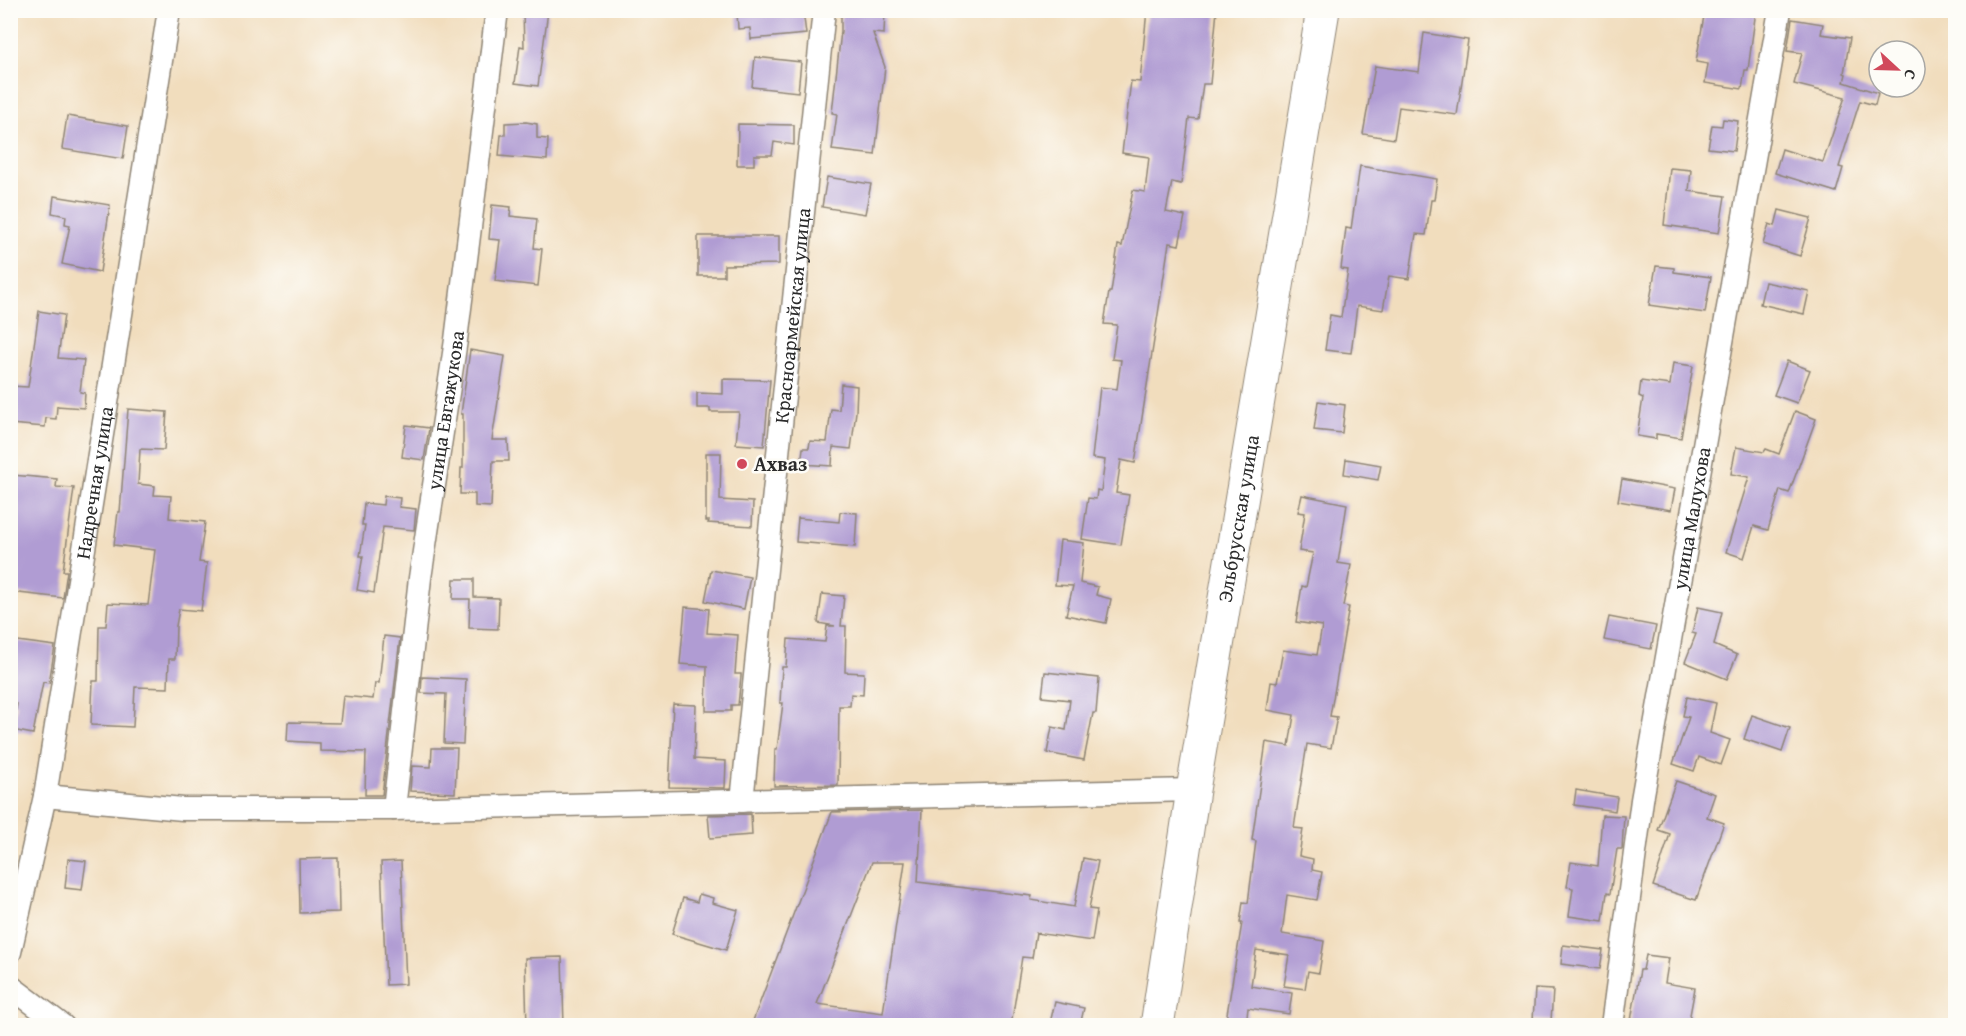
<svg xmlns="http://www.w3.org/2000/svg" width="1966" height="1036" font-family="'Gentium Book Plus',serif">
  <rect width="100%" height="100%" fill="#fdfcf7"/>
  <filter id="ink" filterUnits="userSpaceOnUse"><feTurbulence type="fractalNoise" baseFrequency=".0167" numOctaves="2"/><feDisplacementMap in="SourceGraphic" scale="12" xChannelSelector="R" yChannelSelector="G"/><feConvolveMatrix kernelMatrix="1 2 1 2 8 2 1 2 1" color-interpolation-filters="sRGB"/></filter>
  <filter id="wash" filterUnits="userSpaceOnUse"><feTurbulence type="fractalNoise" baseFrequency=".008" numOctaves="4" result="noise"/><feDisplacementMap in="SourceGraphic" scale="24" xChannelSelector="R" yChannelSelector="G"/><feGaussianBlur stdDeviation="1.35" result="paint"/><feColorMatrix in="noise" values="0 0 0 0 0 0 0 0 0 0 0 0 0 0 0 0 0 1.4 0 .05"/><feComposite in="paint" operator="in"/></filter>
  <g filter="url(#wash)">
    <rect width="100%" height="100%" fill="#f1ddbd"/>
    <g id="blocks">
      <g fill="#b09cd3" fill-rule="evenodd">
        <path d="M749,10h54l3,24 -55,5 -1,-11 -12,1 -1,-17z"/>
        <path d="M841,10h44l-1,24 -11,-1 12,34 -10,88 -43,-5 5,-36 -5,-1 9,-82z"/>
        <path d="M1147,10h70l-7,74h-7l-5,35 -9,-1 -8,66 -9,-2 -6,30 19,4 -6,29 -10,-2 -34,220 -14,-3 -5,33 13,2 -8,50 -39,-6 6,-41 8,1 1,-9 4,1 4,-31 -13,-2 8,-71 17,2 4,-29 -9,-1 5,-34 -13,-1 5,-32h2l7,-47 4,1 11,-56 12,2 4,-35 -27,-4 9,-72 9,1z"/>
        <path d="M1705,10h51l-8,60h-3l-3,19 -37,-6 3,-19 -12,-2z"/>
        <path d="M523,11h25l-10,75 -23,-3 5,-37 4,1z"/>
        <path d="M1792,19l31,5 -2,10 29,4 -6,35 2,1 -2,8 34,11 -3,12 -15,-4 -21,66 4,1 -7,24 -61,-19 7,-24 41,13 22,-65 -51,-13 8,-31 -15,-2z"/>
        <path d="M1424,33l44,7 -11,75 -58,-8 -5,32 -31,-5 12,-68 44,6z"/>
        <path d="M755,57l46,5 -3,30 -46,-5z"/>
        <path d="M67,116l61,10 -5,33 -61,-10z"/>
        <path d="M1723,119l15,2 -4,30 -26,-3 4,-23 10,1z"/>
        <path d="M526,122l11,2v14l11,1 -1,21 -48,-4 2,-21h4v-12z"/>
        <path d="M738,124l56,1v20l-20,-3 -2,13h-18v10h-17z"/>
        <path d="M1360,166l77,13 -3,21h-3l-5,35 -10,-1 -7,45 -20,-3 -6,34 -26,-4 -6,47 -26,-3 5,-35 11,2 7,-47 -7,-1 5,-41 5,1z"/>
        <path d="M1670,168l21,2 -2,21 36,5 -6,37 -55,-8z"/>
        <path d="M827,177l44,7 -6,30 -43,-7z"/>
        <path d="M54,196l56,9 -10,67 -38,-8 8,-39 -5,-1 1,-8 -14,-3z"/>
        <path d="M492,205l19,2 -1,9 27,3 -3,29 8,1 -4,37 -43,-5 5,-41 -11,-1z"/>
        <path d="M1779,210l32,8 -11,38 -37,-12 6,-20 6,2z"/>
        <path d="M698,236h81v28l-55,1v11h-26z"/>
        <path d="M1656,266l18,2v4l37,5 -6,36 -56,-8z"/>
        <path d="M1765,282l44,9 -5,23 -44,-10z"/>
        <path d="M39,311l25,4 -6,43 26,2 -4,32 5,1 -1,15 -27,-2 -1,13 -10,-1 -1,9 -35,-3v-38l18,1z"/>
        <path d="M470,350l35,6 -13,84h16l1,21h-16l-2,46 -16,-1v-12h-15l1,-26h2v-54h-2z"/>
        <path d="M1787,361l23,9 -13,33 -23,-8z"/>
        <path d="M1673,363l20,3 -12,72 -25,-4v5l-19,-3 6,-38 -4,-2 2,-15 29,4z"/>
        <path d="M723,379l47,1 -6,66 -28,-2 3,-32h-29v-4h-13v-15l26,1z"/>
        <path d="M841,384l16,2 -1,26 -5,37 -18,-2 -1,19 -31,-2 2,-16h6l1,-7 17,1 4,-33 8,1z"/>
        <path d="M1318,401l27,4 -3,28 -28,-3z"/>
        <path d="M128,409l39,3 -3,38 -24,-1 -2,35 17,2 -1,9 17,1 -2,22 36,4 -6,40 8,1 -6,48 -22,-2 -3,17 -1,33h-6l-1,29 -33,-1 -2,40 -42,-2 2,-44h5l1,-55h7l2,-23 40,2 7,-55 -41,-5 4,-33h2z"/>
        <path d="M1795,411l21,8 -27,74 -9,-3 -12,40 -14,-4 -10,32 -18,-6 23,-75 -18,-3 5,-27 28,5 2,-3 13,5z"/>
        <path d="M406,425l23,3 -5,32 -22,-3z"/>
        <path d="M706,453h15l-1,47 33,2 -1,24 -44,-3 1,-2h-3z"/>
        <path d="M1346,459l35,6 -3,15 -34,-6z"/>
        <path d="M12,475l45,4 -1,8 18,1 -11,83h4l-4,27 -53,-6v-98z"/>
        <path d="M1622,479l53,10 -4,21 -53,-9z"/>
        <path d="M1302,495l45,9 -9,59 13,2 -8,41 6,1 -19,109 7,1 -6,31 -24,-4 -13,84 9,1 -4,27 14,3 -1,11 10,2 -5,28 -30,-5 -5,39 42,7 -5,32 -11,-2 -3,18 -21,-3 5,-31 -33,-5 -5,36 41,7 -3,21 -41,-6 -2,18h-21l17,-103h-2l3,-21 5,1 8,-62 -4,-1 14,-98 23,4 5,-31 -27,-5 4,-28 6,1 6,-33 34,5 5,-29 -26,-4 6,-36 4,1 7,-34 -14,-2 6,-38 -7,-1z"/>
        <path d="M384,496l16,2 -1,9 17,2 -2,21 -31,-3 -9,66 -17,-3 6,-34h-3l5,-31h-3l2,-22 19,2z"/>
        <path d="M840,512l17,1 -2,34 -59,-5 2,-24 41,4z"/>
        <path d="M1060,540l24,3 -4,40 18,4 -2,8 15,4 -5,24 -40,-8 7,-29 -18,-1z"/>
        <path d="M711,570l39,7 -6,32 -39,-8z"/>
        <path d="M454,579h20v18l25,1 -1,31 -29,-1 1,-29h-17z"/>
        <path d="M822,594l22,2 -3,30h5l-1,46 19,1 -1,22 -12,-1 -1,12h-11l-1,79 -64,1 1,-37h2l6,-46h-3l2,-36h4l2,-28 37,3 2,-16h8l-17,-3z"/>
        <path d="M685,607l24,2 -2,24 31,2 -3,39h6v2l-3,29h-7v6h-25l1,-45 -27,-2z"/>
        <path d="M1698,607l24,5 -8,33 23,10 -10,24 -42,-17 11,-28 -4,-1z"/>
        <path d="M1609,617l47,9 -5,23 -47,-9z"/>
        <path d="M384,636l16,2 -18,157h-17l1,-43 -46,-1v-8l-33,-2 1,-19 52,1 3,-27 30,3 2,-16h4z"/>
        <path d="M10,640l45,6 -6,37 -6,-1 -10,52 -21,-4 5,-26 -7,-1z"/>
        <path d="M1045,672l54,6 -3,35h-3l-9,47 -37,-7 5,-26 14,3 4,-30 -28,-3z"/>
        <path d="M422,677l44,2 -3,65 -19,-1 2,-49 -25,-1z"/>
        <path d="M1687,697l29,6 -6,30 20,7 -9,25 -22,-8 -5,14 -21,-7 16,-47 -6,-1z"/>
        <path d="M673,704l23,1 -2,54 32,2 -1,27 -56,-1z"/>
        <path d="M1752,715l38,13 -8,24 -38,-13z"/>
        <path d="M432,748h25l-2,45 -45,-2 2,-25 19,1z"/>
        <path d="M1676,781l39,13 -8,23 17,6 -28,77 -43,-14 17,-52 -12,-4z"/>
        <path d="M1576,790l41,7 -2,14 -41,-6z"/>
        <path d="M922,810l-4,72 114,14 -1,4 43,7 9,-49 15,3 -9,48 8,1 -5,31 -56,-8 -4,25 -10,-1 -11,69h-260l81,-214zM872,862h33l-22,151 -66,-9z"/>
        <path d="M751,814l1,21 -42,3 -2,-23z"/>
        <path d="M1602,815l22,1 -2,33h-5l-7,45 -3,-1 -4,28 -34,-5 4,-28 -6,-1 4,-25 27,4z"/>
        <path d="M338,858l1,54 -39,1 -1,-54z"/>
        <path d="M68,859l18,2 -4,29 -17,-2z"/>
        <path d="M401,861l5,123 -20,1 -5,-123z"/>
        <path d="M699,894l14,4 -1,5 26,7 -12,40 -54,-16 11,-36 14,4z"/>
        <path d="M1563,945l40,5 -3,19 -39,-5z"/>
        <path d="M1646,955l23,3 -4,25 30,5 -7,38h-58l10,-56h3z"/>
        <path d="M562,957l2,69h-37l-2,-68z"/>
        <path d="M1535,989l18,1 -2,31 -18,-1z"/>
        <path d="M1055,1002l29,6 -4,18h-19l-11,-3z"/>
      </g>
    </g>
  </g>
  <g filter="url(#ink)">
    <use href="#blocks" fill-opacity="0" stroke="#8e8474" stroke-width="1.5"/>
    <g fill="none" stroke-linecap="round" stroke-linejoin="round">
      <g stroke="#8e8474" stroke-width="25">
        <g id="street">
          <path d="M45,796l138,13h211l799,-19"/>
          <path id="s1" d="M742,801l82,-791"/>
          <path id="s2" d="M394,809l26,-231 36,-238 41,-330"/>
          <path id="s3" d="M10,952l35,-156 124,-786"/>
          <path d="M10,986l53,40"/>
          <path id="s4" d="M1612,1026l30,-226 138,-790"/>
        </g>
      </g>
      <g stroke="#8e8474" stroke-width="35">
        <g id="secondary">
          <path id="s5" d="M1157,1026l36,-236 130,-780"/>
        </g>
      </g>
      <use href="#street" stroke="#fff" stroke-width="22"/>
      <use href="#secondary" stroke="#fff" stroke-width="33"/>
    </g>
  </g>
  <circle fill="#d1495b" stroke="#fdfcf7" stroke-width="2" cx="742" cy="464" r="6"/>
  <g text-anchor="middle" stroke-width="5" stroke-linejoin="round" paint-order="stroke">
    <g font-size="20" fill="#2b2b2b" stroke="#fdfcf7">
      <text dy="7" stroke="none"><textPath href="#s1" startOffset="488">Красноармейская улица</textPath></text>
      <text dy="7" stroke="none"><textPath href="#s2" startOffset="402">улица Евгажукова</textPath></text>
      <text dy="7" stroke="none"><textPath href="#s3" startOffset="477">Надречная улица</textPath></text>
      <text dy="7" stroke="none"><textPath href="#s4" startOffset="514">улица Малухова</textPath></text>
      <text dy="7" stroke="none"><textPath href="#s5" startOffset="514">Эльбрусская улица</textPath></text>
    </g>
    <g font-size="20" font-weight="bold" fill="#2b2b2b" stroke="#fdfcf7" text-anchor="start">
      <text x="754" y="471">Ахваз</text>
    </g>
  </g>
  <rect width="1966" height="1036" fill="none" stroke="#fdfcf7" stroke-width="36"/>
  <g transform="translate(1897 69) rotate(112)"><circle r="28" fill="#fdfcf7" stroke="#a9a8a5" stroke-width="1.5"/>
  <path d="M0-4.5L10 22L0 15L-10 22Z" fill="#d1495b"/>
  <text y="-9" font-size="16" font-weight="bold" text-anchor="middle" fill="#2b2b2b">С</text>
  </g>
</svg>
